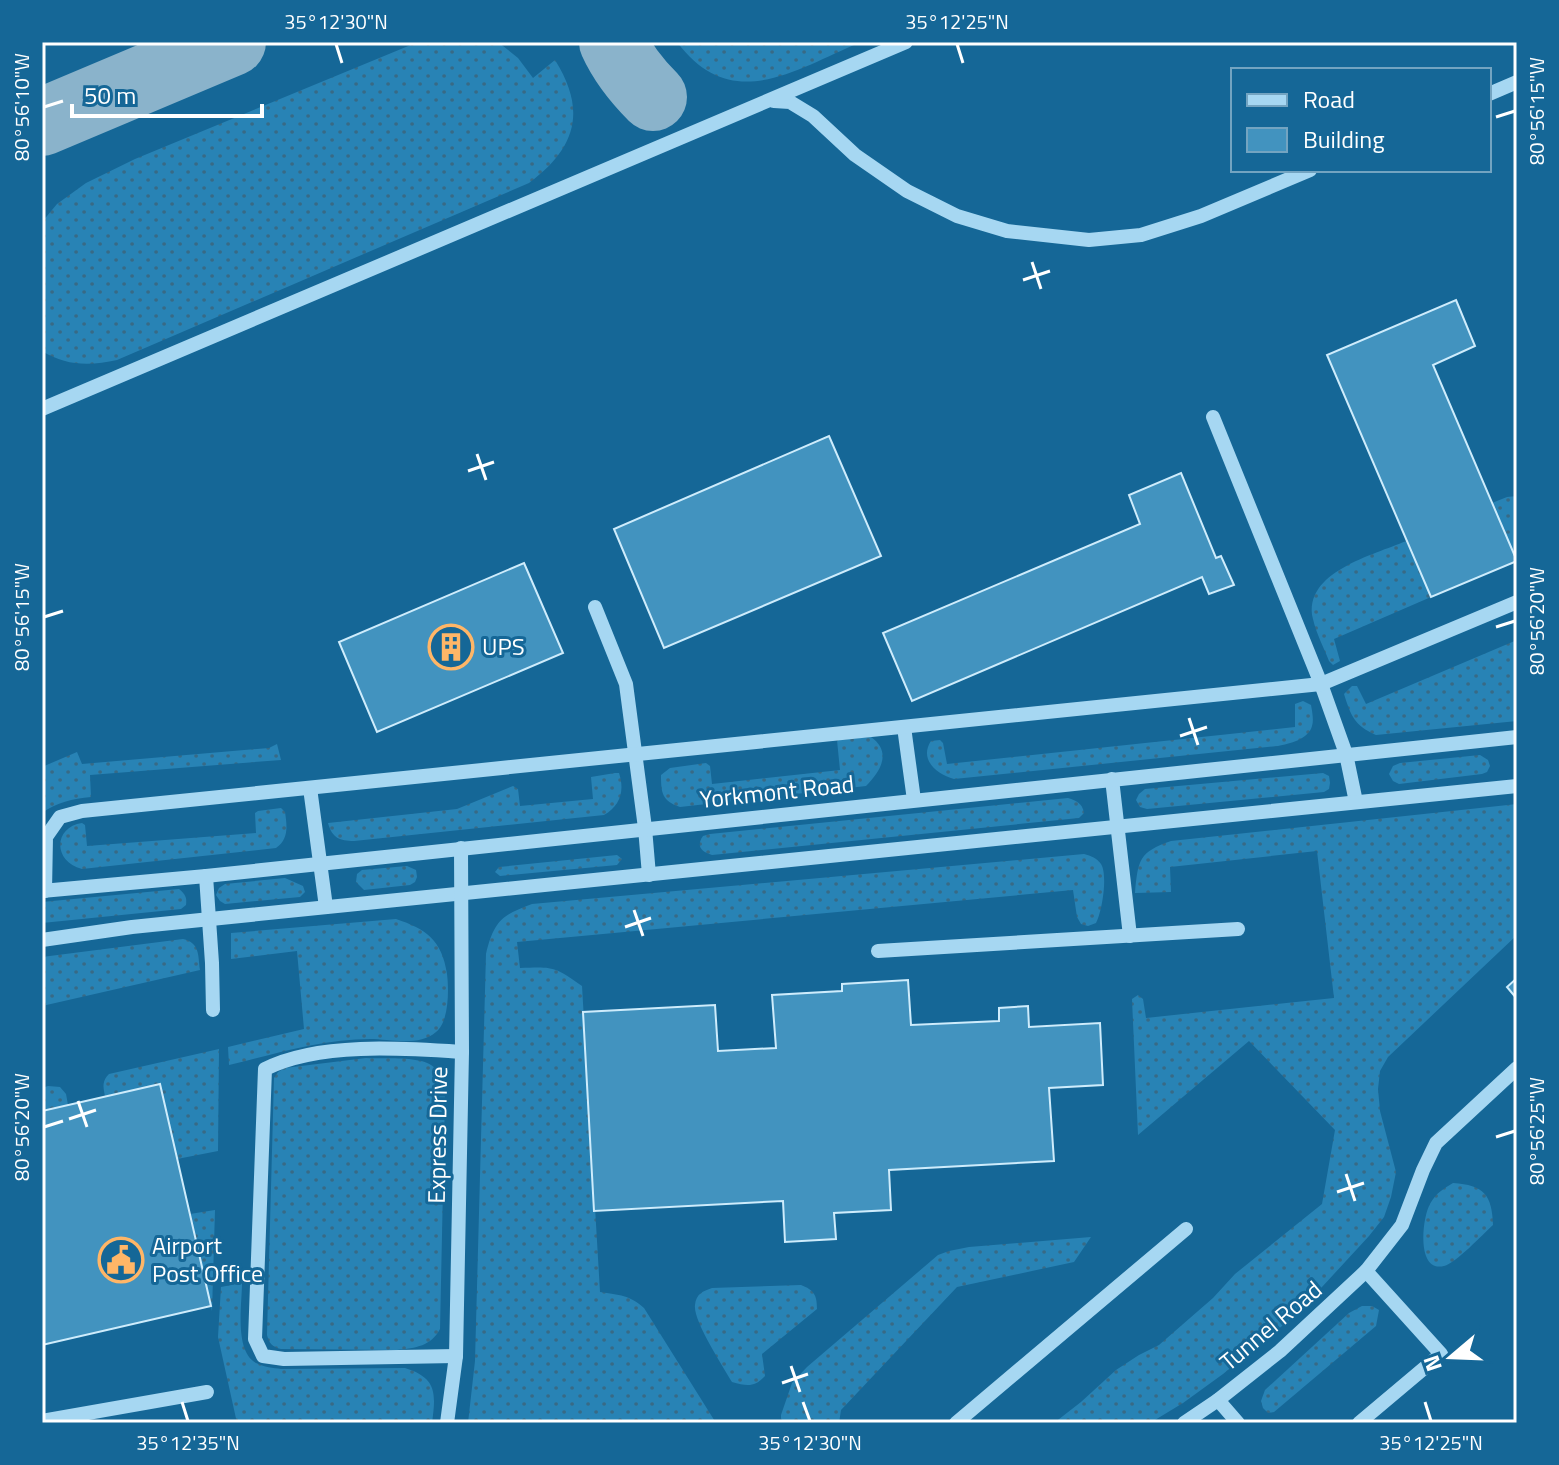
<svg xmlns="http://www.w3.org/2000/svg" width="1559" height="1465" font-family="'Titillium Web',sans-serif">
  <defs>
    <pattern id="grass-dots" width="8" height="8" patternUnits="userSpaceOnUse" patternTransform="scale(2)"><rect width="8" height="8" fill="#2883b5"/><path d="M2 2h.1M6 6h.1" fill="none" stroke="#386a86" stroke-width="1.8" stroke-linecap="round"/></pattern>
  </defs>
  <rect width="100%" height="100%" fill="#156797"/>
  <g fill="url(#grass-dots)">
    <path d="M418,42h80l20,16 15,20 22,-18c32,51 21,88 -26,123l-412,177c-27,6 -51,6 -75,-9v-129l15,-18 29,-21 49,-24z"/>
    <path d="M677,42h184c-67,28 -129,73 -184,0z"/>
    <path d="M1517,496v65l-25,-58 15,-6z"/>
    <path d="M1406,541l25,56 -97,42 6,22 -7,4 -4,-4c-5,-13 -13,-28 -16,-42 -11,-47 61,-64 93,-78z"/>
    <path d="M1517,640v81l-141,14c-22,-10 -25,-19 -32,-41l8,-8h5l9,18z"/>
    <path d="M1303,701l8,4c1,6 3,15 1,21 -3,13 -23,18 -34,20l-324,33c-18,-5 -35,-20 -23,-38l9,-1 3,3 4,21 348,-37v-23z"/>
    <path d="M871,737c21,15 10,34 -5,49l-186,21c-18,-6 -19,-14 -19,-32l9,-7 36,-5 4,3 2,18 128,-14 -3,-30z"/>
    <path d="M277,744l4,16 -191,15 1,22c-19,2 -34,5 -49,16v-46l35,-15 5,12 187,-16z"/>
    <path d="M1480,755l8,5 2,6 -3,6 -5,2 -83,10 -6,-3 -4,-7 4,-8 7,-3z"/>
    <path d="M615,773h4c6,18 1,33 -15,42l-250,26c-14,0 -22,-3 -26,-18l129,-14 56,-23 5,3 2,17 73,-7 -2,-22z"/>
    <path d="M1323,773l6,3 1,7 -1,6 -5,3 -177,17 -7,-2 -4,-7 3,-6 6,-5z"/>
    <path d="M1068,798c9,3 14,5 16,15l-5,5 -367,37c-11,-3 -16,-9 -9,-19l7,-2z"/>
    <path d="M1517,804v131l-129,122 -8,14 -2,18 2,22 16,61 -5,25 -7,20 -15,19 -71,77 -75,61 -40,29 -33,20h-96l27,-21 35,-32 23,-15 20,-10 54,-47 22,-24 87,-70 13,-74 -86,-89 -111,94 -6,-136 6,-4 5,4 3,19 188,-20 -17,-147 -147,16 1,25 -36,1c3,-33 4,-41 36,-52z"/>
    <path d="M281,808l4,4c2,14 4,27 -9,36l-194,21c-30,-8 -28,-42 0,-46l3,2 2,21 169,-13 -1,-20 3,-2z"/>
    <path d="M1084,854c7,2 13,4 17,10 7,11 1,48 -5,59l-8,3 -7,-2 -4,-7 -4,-27 -556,52 3,26c33,-1 34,-2 62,18l18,306c19,3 30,3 44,16l72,115h-248l7,-62 11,-407c8,-33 16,-39 46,-50z"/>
    <path d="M617,855l5,4 -5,6 -117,11 -5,-4 4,-5z"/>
    <path d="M407,866l9,4 1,7 -2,5 -5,3 -46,5 -8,-8 1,-8 5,-4z"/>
    <path d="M285,878l18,8 2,6 -5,5 -75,7 -5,-3 -4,-6 3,-7 6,-4z"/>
    <path d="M179,889c6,5 8,8 7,16l-5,4 -139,14v-21z"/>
    <path d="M396,919c30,10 46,21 51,55 2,16 2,48 -11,58 -17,15 -46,7 -66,7 -48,0 -95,15 -141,26l-1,-18 76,-18 -7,-78 -66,8v-26z"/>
    <path d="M183,939c17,4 15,16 17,31l-158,36v-49z"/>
    <path d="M219,1049l-1,102 -41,8 -17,-75 -55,12c-2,-10 -3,-15 4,-22z"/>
    <path d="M366,1058c17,1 51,-2 65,7 10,6 12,18 14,28l-5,236c-9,17 -24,19 -43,21l-116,-1c-9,-2 -12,-6 -14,-14l7,-257 4,-6 7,-4z"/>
    <path d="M48,1086l12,1 6,7 2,11 -26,6v-23z"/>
    <path d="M1453,1183c31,2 39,12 40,42 -11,10 -37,38 -49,41 -28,7 -22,-48 -14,-62 6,-11 13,-15 23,-21z"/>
    <path d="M215,1210l-3,101 -22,-97z"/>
    <path d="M1091,1237l-17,25 -117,25 -116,123 -2,13h-58v-8l11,-32 15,-16 131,-112 11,-4 20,-4z"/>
    <path d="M242,1283c0,21 -8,68 14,80 8,4 17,5 25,6l124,-1c32,10 31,25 27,55h-195l-19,-86 3,-50z"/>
    <path d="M801,1285c13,5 16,10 16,24l-55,45 3,22c-11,12 -18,10 -33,6 -9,-16 -39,-61 -37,-77 1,-11 8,-14 17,-17z"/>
    <path d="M1362,1306h10l7,4 -3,16 -102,86 -6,1 -5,-5 -2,-7 4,-11 84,-77z"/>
  </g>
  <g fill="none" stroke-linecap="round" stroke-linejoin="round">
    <g stroke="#8ab3cb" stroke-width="68">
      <path d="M613,42c10,22 23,38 40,55"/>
      <path d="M42,122l190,-80"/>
    </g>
  </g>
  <g fill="#4293bf" stroke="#ceecfc" stroke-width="2">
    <path d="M1456,300l19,46 -42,19 84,196 -86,36 -104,-242z"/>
    <path d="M829,436l52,120 -217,92 -50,-119z"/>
    <path d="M1181,473l35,85 5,-2 13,29 -25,9 -7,-17 -290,124 -29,-68 257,-109 -11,-29z"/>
    <path d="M524,563l39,90 -186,79 -38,-90z"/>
    <path d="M1517,978v21l-10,-12z"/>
    <path d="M908,980l3,45 88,-4v-13l29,-2 1,21 71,-4 3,62 -54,3 5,73 -165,9 2,40 -57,3 2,26 -51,3 -2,-41 -189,10 -11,-199 132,-7 3,46 58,-3 -4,-53 70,-4v-7z"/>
    <path d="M160,1084l51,222 -169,39v-234z"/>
  </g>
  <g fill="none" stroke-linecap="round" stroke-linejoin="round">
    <g stroke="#a6d7f2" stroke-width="14">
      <path d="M1489,94l28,-12"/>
      <path d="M774,101l16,1 23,14 42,39 52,36 50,25 50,15 82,9 52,-5 60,-19 109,-46"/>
      <path d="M42,409l864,-367"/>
      <path d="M1213,417l108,267 25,70 10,48"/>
      <path d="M595,607l31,77 19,144 4,47"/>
      <path d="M904,727l10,73"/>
      <path d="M1112,779l18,157"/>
      <path d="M310,788l16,119"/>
      <path d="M206,876l6,87 1,47"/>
      <path d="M42,891l164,-15 1311,-139"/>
      <path d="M45,891l1,-54 14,-20 22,-6 1239,-127 196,-82"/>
      <path d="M42,940l90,-13 1385,-141"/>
      <path d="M878,951l360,-22"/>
      <path d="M456,1356l-172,3 -21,-3 -8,-17 10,-270c53,-27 138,-21 197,-17"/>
      <path d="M1218,1400l20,23"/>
      <path d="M42,1421l165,-29"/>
      <path d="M447,1423l9,-67 6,-304 -1,-204"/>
      <path d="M956,1423l230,-194"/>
      <path d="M1184,1423l34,-23 62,-49 86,-80 36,-46 21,-55 13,-27 81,-75"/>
      <path d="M1359,1423l82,-69 -75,-83"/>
    </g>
  </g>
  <path fill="none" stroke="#fff" stroke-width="3" d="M336,44l6,19M957,44l6,19M44,107l19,-6M1496,117l19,-6M1032,262l9,27M1023,280l27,-9M477,454l9,26M468,471l26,-9M44,617l19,-6M1496,627l19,-6M1189,718l9,27M1180,736l27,-9M634,910l9,26M625,927l26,-9M78,1101l9,26M69,1119l27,-9M44,1127l19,-6M1496,1137l19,-6M1346,1174l9,27M1337,1192l27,-9M791,1366l9,26M782,1383l26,-9M182,1402l6,19M803,1402l7,19M1425,1402l6,19"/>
  <defs>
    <g id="building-ring" transform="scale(2.3)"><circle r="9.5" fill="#156797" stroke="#ffb667" stroke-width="1.5"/><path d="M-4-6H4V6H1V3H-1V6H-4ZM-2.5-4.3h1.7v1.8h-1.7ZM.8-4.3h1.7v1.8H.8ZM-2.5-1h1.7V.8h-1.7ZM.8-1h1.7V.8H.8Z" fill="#ffb667"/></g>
    <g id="civic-ring" transform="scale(2.3)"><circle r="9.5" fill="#156797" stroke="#ffb667" stroke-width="1.5"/><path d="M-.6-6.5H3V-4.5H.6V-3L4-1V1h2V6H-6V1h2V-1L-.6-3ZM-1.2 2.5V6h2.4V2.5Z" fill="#ffb667"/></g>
  </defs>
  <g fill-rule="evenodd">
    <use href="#building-ring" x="451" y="647"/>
    <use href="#civic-ring" x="121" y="1260"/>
  </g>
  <g text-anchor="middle" stroke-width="6" stroke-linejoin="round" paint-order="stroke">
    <g font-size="24" fill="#fff" stroke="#156797" text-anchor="start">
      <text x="482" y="655">UPS</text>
      <text x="152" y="1254">Airport<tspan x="152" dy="28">Post Office</tspan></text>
    </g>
    <g font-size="24" fill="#fff" stroke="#156797">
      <text transform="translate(777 792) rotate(-6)" y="8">Yorkmont Road</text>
      <text transform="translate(438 1135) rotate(-89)" y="8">Express Drive</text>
      <text transform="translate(1271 1326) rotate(-40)" y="8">Tunnel Road</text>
    </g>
  </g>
  <rect width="1559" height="1465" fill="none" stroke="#156797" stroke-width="88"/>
  <rect x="1231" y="68" width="260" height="104" fill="#156797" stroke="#73a4c1" stroke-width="2"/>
  <rect x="1247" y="94" width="40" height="12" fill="#a6d7f2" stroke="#73a4c1" stroke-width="2"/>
  <text x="1303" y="108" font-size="24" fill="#ffffff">Road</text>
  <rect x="1247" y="128" width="40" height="24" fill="#4293bf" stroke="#73a4c1" stroke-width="2"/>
  <text x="1303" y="148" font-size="24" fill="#ffffff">Building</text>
  <g transform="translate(1451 1357) rotate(251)" stroke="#156797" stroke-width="6" paint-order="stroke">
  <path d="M0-6L14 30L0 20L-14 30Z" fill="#ffffff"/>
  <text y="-12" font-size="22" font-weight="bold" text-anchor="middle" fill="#ffffff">N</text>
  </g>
  <path d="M72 104v12h190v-12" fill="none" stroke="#ffffff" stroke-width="4"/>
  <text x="84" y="104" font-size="24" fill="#ffffff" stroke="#156797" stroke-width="6" paint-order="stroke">50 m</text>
  <rect x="44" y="44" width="1471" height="1377" fill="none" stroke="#fff" stroke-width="3"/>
  <g font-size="20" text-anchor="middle" fill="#fff">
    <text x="336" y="29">35°12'30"N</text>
    <text x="957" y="29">35°12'25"N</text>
    <text transform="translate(22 107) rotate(-90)" y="7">80°56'10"W</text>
    <text transform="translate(1537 111) rotate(-90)" y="7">80°56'15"W</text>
    <text transform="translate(22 617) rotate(-90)" y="7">80°56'15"W</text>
    <text transform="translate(1537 621) rotate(-90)" y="7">80°56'20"W</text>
    <text transform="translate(22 1127) rotate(-90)" y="7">80°56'20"W</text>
    <text transform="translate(1537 1131) rotate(-90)" y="7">80°56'25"W</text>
    <text x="188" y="1450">35°12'35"N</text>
    <text x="810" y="1450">35°12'30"N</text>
    <text x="1431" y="1450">35°12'25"N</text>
  </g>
</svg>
